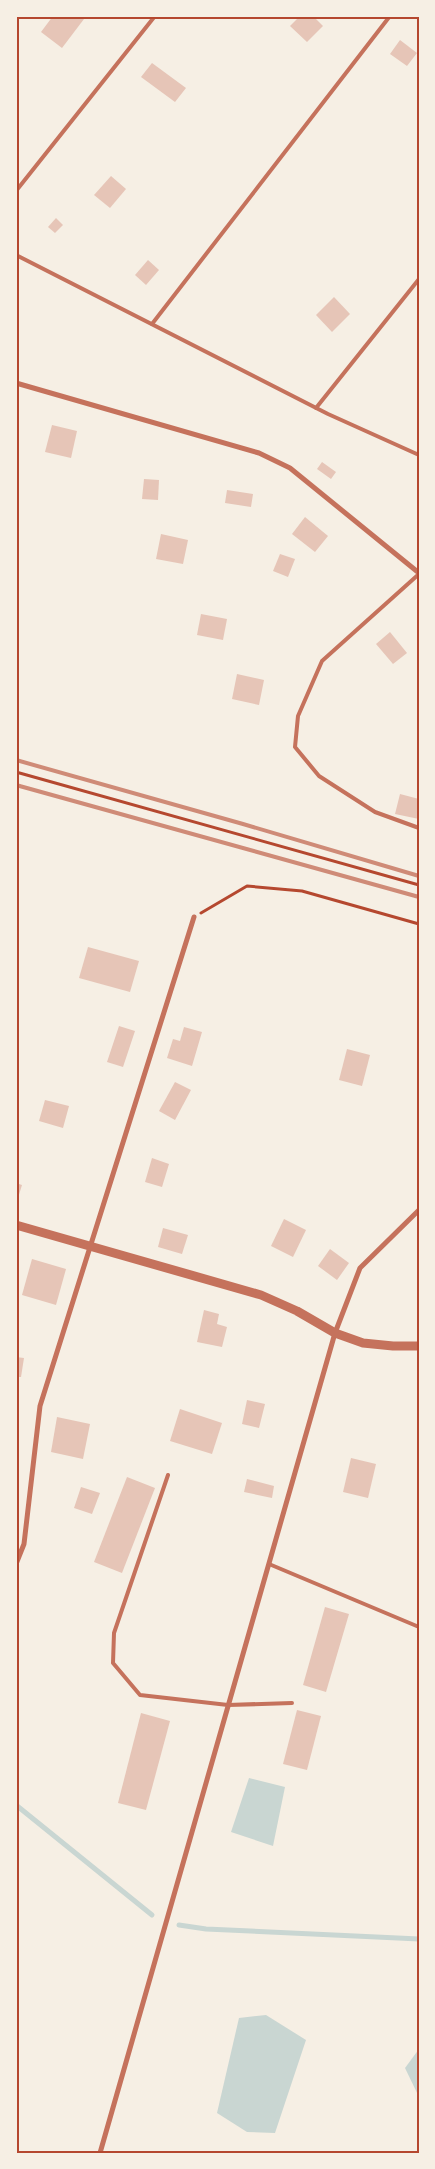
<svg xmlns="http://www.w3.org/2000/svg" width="435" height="2169" font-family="'Noto Sans',sans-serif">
  <rect width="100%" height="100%" fill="#f6efe4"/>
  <g fill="#c9d6d2">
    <path d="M249,1778l36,9 -12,59 -42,-14z"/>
    <path d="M266,2015l40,25 -31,93 -28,-1 -30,-19 22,-95z"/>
    <path d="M419,2049v48l-14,-29z"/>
  </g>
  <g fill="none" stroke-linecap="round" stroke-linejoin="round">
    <g stroke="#c9d6d2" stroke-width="5">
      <path d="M16,1805l136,110"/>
      <path d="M179,1925l27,4 213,10"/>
    </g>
  </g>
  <g fill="#e6c5b7">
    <path d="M53,16h28l3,3 -22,29 -21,-16z"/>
    <path d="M300,16h13l10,10 -16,16 -17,-16z"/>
    <path d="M400,40l17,13 -10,13 -17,-12z"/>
    <path d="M152,63l34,25 -11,14 -34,-25z"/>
    <path d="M111,176l15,13 -16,19 -16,-13z"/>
    <path d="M56,218l7,7 -8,8 -7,-6z"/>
    <path d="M148,260l11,10 -13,15 -11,-10z"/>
    <path d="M334,297l16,17 -18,18 -16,-17z"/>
    <path d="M52,425l25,6 -6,27 -26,-6z"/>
    <path d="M322,462l14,10 -5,7 -14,-10z"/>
    <path d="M144,479l15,1 -1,20 -16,-1z"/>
    <path d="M227,490l26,4 -2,13 -26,-4z"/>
    <path d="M305,517l23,19 -13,16 -23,-18z"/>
    <path d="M161,534l27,6 -5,24 -27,-5z"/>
    <path d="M280,554l15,5 -7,18 -15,-6z"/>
    <path d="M201,614l26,5 -4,21 -26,-5z"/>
    <path d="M390,632l17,21 -14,11 -17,-20z"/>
    <path d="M237,674l27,6 -5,25 -27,-6z"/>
    <path d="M400,794l19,5v20l-24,-5z"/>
    <path d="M88,947l51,14 -9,31 -51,-14z"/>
    <path d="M119,1026l16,5 -12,36 -16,-5z"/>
    <path d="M184,1027l18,5 -10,34 -25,-8 6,-19 7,2z"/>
    <path d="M347,1049l23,6 -8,31 -23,-6z"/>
    <path d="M175,1082l16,8 -16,30 -16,-9z"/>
    <path d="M45,1100l24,6 -6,22 -24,-7z"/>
    <path d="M152,1158l17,6 -7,23 -17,-5z"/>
    <path d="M16,1183l6,2 -5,16h-1z"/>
    <path d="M284,1219l22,11 -13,27 -22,-11z"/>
    <path d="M163,1228l25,7 -6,19 -24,-7z"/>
    <path d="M330,1249l19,14 -12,17 -19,-14z"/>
    <path d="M32,1259l34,10 -10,36 -34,-10z"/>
    <path d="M204,1310l15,4 -2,10 10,3 -5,20 -25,-5z"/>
    <path d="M16,1357l8,1 -3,19h-5z"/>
    <path d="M247,1400l18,4 -6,24 -17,-4z"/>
    <path d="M180,1409l42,14 -10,31 -42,-13z"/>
    <path d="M57,1417l33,7 -7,35 -32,-7z"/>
    <path d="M351,1458l25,6 -8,34 -25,-6z"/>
    <path d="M127,1477l28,11 -33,85 -28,-11z"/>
    <path d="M247,1479l27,7 -2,12 -28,-6z"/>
    <path d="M81,1487l19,6 -8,21 -18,-6z"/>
    <path d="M325,1607l24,7 -23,78 -23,-7z"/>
    <path d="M297,1710l24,6 -14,54 -24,-6z"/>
    <path d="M141,1713l29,8 -24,89 -28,-7z"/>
  </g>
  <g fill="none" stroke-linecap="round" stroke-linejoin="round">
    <g stroke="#b5482f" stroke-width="3">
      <path d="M16,772l403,113"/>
      <path d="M201,913l46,-27 55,5 117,33"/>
    </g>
    <g stroke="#c5725c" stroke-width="4">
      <path d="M16,191l139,-175"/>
      <path d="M16,255l312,159 91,41"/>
      <path d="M152,324l238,-308"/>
      <path d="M316,408l103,-129"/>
      <path d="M419,574l-97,87 -24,55 -3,31 24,29 56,36 44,16"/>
      <path d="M168,1475l-54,158 -1,30 27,32 88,10 64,-2"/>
      <path d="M269,1564l150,63"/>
    </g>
    <g stroke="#c5725c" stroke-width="5">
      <path d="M16,383l243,70 31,15 129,105"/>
      <path d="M16,1564l8,-20 16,-138 154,-489"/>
      <path d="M100,2153l235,-820 25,-65 59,-58"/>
    </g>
    <path stroke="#c5725c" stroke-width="9" d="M16,1225l245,70 36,16 38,22 28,10 30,3h26"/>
    <g stroke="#cf8b77" stroke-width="4">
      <path d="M16,760l227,64 176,52"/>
      <path d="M16,785l403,112"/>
    </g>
  </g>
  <rect width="435" height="2169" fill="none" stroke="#f6efe4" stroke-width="35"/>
  <rect x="18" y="18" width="400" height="2134" fill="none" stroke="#b5482f" stroke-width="2"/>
</svg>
